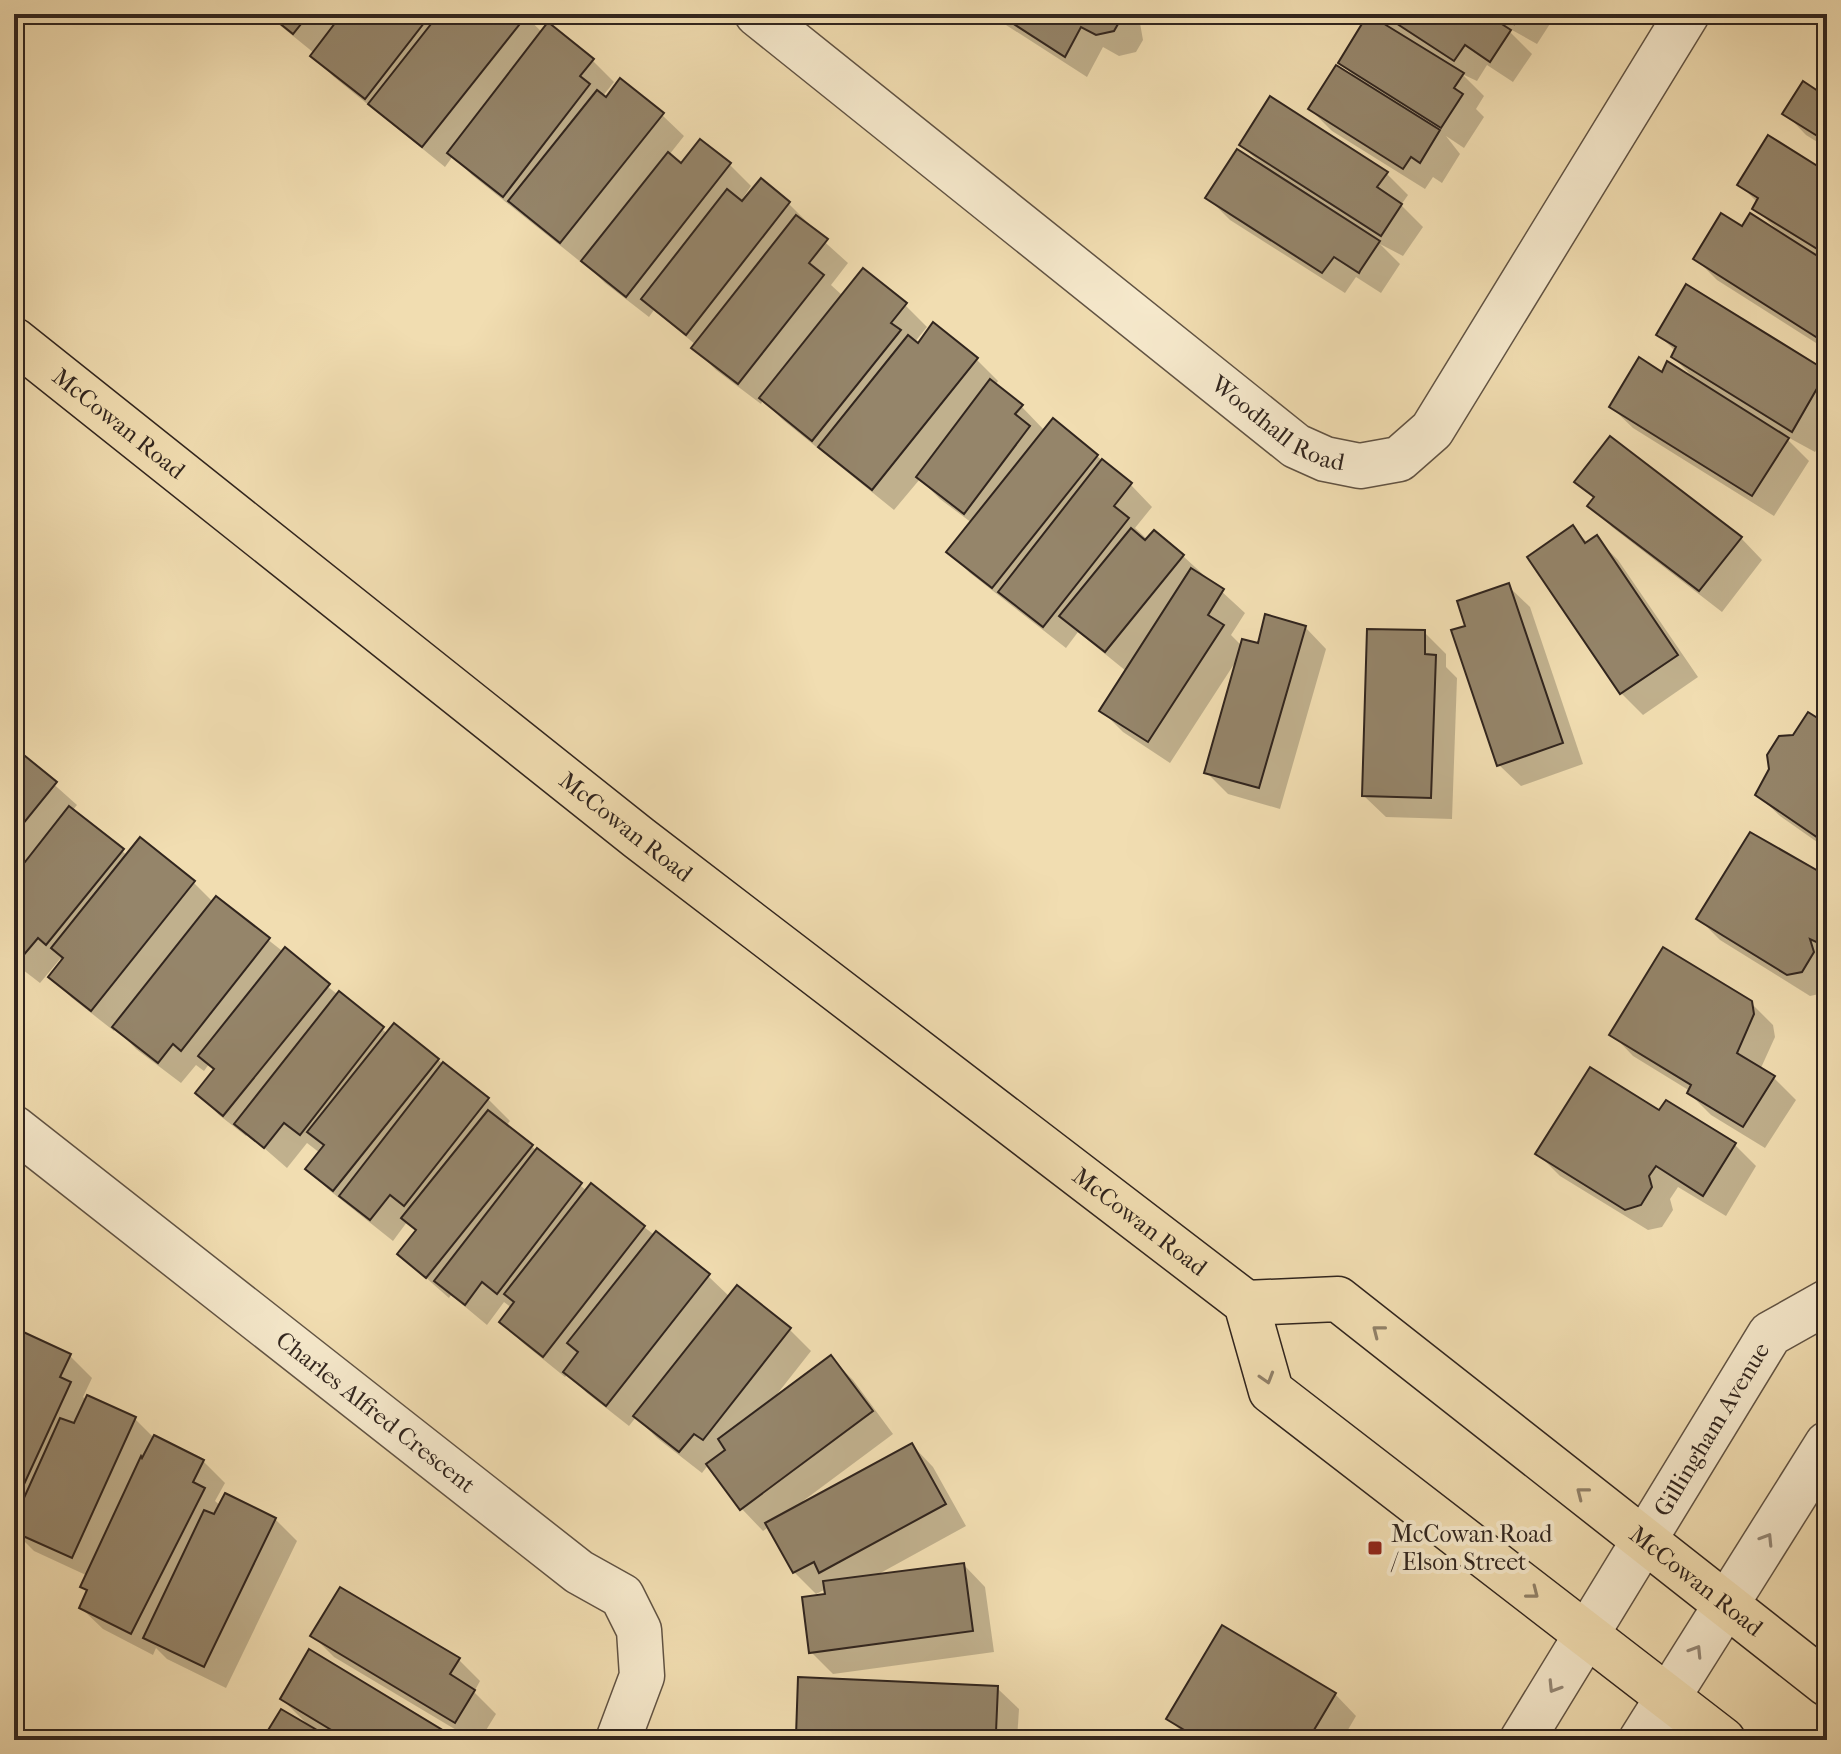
<svg xmlns="http://www.w3.org/2000/svg" width="1841" height="1754" font-family="'IM FELL French Canon',serif">
  <rect width="100%" height="100%" fill="#f1ddb1"/>
  <filter id="stains"><feTurbulence type="fractalNoise" baseFrequency=".0025" numOctaves="4"/><feColorMatrix values="0 0 0 0 .2 0 0 0 0 .09 0 0 0 0 .02 0 0 0 .5 -.17"/></filter>
  <radialGradient id="worn" r=".72"><stop offset=".6" stop-color="#630" stop-opacity="0"/><stop offset="1" stop-color="#630" stop-opacity=".3"/></radialGradient>
  <g fill="#0003">
    <path d="M266,14h257l20,19 49,27 22,22 -12,15 60,18 22,21 -15,19 13,11 48,-1 21,21 -8,12 3,2 42,3 22,22 -2,2 40,36 -17,22 12,11 62,9 22,22 -13,16 4,3 16,-21 43,35 21,21 -3,5 26,20 24,25 52,25 34,29 21,22 -17,21 13,12 35,16 62,57 -14,22 11,11 17,-1 46,-18 21,22 -46,160 -52,-15 -22,-22 32,-114 -68,105 -47,-31 -22,-22 25,-39 -48,-39 -12,16 -96,-75 -22,-21 24,-29 -32,-24 -20,-20 -26,31 -111,-90 -20,-20 -2,4 -45,-34 -22,-22 2,-3 -42,-35 -5,7 -44,-34 -21,-21 -2,1 -110,-88 -19,-19 -8,11 -111,-90 -22,-21 2,-3z"/>
    <path d="M989,14h157l-6,9 3,17 -7,12 -17,4 -16,-9 -16,30z"/>
    <path d="M1371,14h182l2,2 -18,28 -34,-19 29,29 -19,28 -26,-17 -10,16 -15,-7 22,22 -8,13 8,8 -20,31 -18,-12 14,18 -18,29 -9,-6 -8,12 -93,-58 -22,-22 45,-32 -14,-14z"/>
    <path d="M1827,99v49l-21,-13 -21,-22z"/>
    <path d="M1241,145l145,28 22,22 -7,10 22,22 -20,29 -23,-12 20,20 -19,29 -25,-16 -11,16 -115,-73 -22,-22 53,-34z"/>
    <path d="M1827,174v176l-110,-70 -21,-21 47,-30 34,1 -22,-22 3,-5 -18,-18z"/>
    <path d="M1687,287l140,86v59l-12,20 -33,-18 27,27 -35,55 -141,-88 -22,-21 51,-32 34,5 -23,-23 3,-5 -18,-18z"/>
    <path d="M1577,481l164,57 21,22 -40,52 -110,-85 -22,-22 5,-6z"/>
    <path d="M1573,528l15,15 8,-5 22,22 80,117 -55,38 -22,-22z"/>
    <path d="M1508,586l22,21 53,157 -62,22 -22,-21 -32,-138z"/>
    <path d="M1424,632l22,22v13l11,11 -5,141 -66,-2 -22,-21z"/>
    <path d="M1827,726v123l-47,-33 -22,-21 37,-58z"/>
    <path d="M14,741l10,10 -3,4 56,50 -5,6 56,45 12,-16 54,43 19,19 3,-3 172,135 50,26 50,39 22,22 -4,5 81,65 57,36 64,49 22,21 60,33 21,21 -37,47 57,-40 22,22 40,54 -90,67 1,3 108,-59 21,22 33,59 -91,50 89,-11 21,22 9,65 -161,22 -22,-22 16,-56 -1,-7 -10,5 -22,-22 -24,-46 -7,5 -21,-22 -33,-45 -7,9 -45,-35 -21,-21 -7,9 -42,-33 -19,-19 -3,3 -42,-34 -22,-21 11,-14 -8,-6 -17,23 -36,-30 -2,3 -50,-44 18,-22 -10,-10 -14,19 -64,-51 -22,-21 13,-16 -13,-10 -20,25 -39,-34 -2,2 -27,-21 -21,-22 18,-22 -7,-7 -5,7 -8,-6 -15,18 -45,-34 -20,-21 -2,3 -42,-33 -22,-21 13,-15 -3,-3 -20,24 -26,-20z"/>
    <path d="M1827,878v109l-3,6 -14,3 -90,-56 -22,-22z"/>
    <path d="M1751,1003l22,22 2,12 -15,33 14,8 22,22 -31,48 -54,-33 -22,-22 1,-2 -57,-35 -21,-22z"/>
    <path d="M1659,1112l76,33 21,21 -30,50 -48,-29 -8,12 3,11 -11,17 -14,3 -88,-54 -22,-22z"/>
    <path d="M14,1323l8,8 -1,2 49,23 22,22 -9,19 3,3 49,19 20,20 48,22 22,22 -10,18 6,5 54,13 22,22 -71,147 -59,-29 -11,-11 -3,7 -50,-26 -22,-21 7,-16 -5,-5 5,-11 -54,-25 -20,-20z"/>
    <path d="M313,1636l146,24 21,21 -6,11 22,22 -16,26h-7l-139,-83z"/>
    <path d="M310,1652l144,88h-190l45,-14 -27,-27z"/>
    <path d="M997,1688l22,21 -2,31h-214l-5,-5z"/>
    <path d="M1335,1694l21,22 -14,24h-152l-21,-21z"/>
  </g>
  <g fill="#95856a" stroke="#31251e" stroke-width="2">
    <path d="M268,14h41l-16,20z"/>
    <path d="M342,14h89l-66,85 -55,-43z"/>
    <path d="M439,14l88,1 -105,132 -54,-43z"/>
    <path d="M998,14h124v3l-8,14 -18,4 -15,-8 -16,30z"/>
    <path d="M1368,14l96,59 -10,15 9,6 -22,34 -103,-65z"/>
    <path d="M1382,14h104l25,16 -21,32 -25,-17 -11,16z"/>
    <path d="M1499,14h21l-6,10z"/>
    <path d="M548,22l46,37 -14,17 10,8 -87,113 -56,-44z"/>
    <path d="M1336,65l104,65 -20,33 -9,-6 -8,12 -95,-60z"/>
    <path d="M620,78l44,35 -104,130 -52,-42 89,-111 9,7z"/>
    <path d="M1803,81l24,16v45l-45,-28z"/>
    <path d="M1270,96l118,76 -11,15 25,17 -21,32 -142,-91z"/>
    <path d="M1768,135l59,37v83l-75,-46 6,-11 -21,-13z"/>
    <path d="M700,139l31,24 -105,134 -45,-36 87,-109 13,11z"/>
    <path d="M1237,149l143,92 -20,30 -1,2 -25,-16 -12,16 -117,-75z"/>
    <path d="M761,178l29,24 -104,133 -45,-36 86,-110 15,12z"/>
    <path d="M1721,213l21,13 8,-13 77,49v82l-134,-85z"/>
    <path d="M796,215l32,24 -19,24 15,12 -86,109 -47,-36z"/>
    <path d="M863,268l44,35 -16,20 10,7 -89,111 -53,-43z"/>
    <path d="M1686,284l141,87 -35,61 -121,-75 5,-10 -20,-12z"/>
    <path d="M933,322l45,36 -106,132 -54,-43 90,-112 10,8z"/>
    <path d="M1639,357l23,15 5,-11 122,77 -37,58 -143,-89z"/>
    <path d="M990,379l33,26 -8,9 15,12 -66,88 -48,-37z"/>
    <path d="M1053,418l45,37 -106,133 -46,-36z"/>
    <path d="M1610,436l132,101 -43,54 -112,-85 7,-9 -20,-15z"/>
    <path d="M1102,459l30,24 -18,23 15,12 -86,109 -45,-35z"/>
    <path d="M1573,525l12,18 12,-8 81,120 -58,39 -93,-137z"/>
    <path d="M1131,528l14,12 9,-10 30,25 -79,97 -46,-36z"/>
    <path d="M1191,568l33,21 -16,26 16,10 -76,117 -49,-31z"/>
    <path d="M1509,583l54,160 -66,23 -46,-136 14,-4 -8,-25z"/>
    <path d="M1265,614l41,12 -47,162 -55,-15 38,-134 16,4z"/>
    <path d="M1367,629l58,1v24l11,1 -5,143 -69,-2z"/>
    <path d="M1808,712l19,12v120l-72,-49 14,-26 -2,-14 12,-19 14,-1z"/>
    <path d="M14,747l43,35 -43,53z"/>
    <path d="M69,806l55,43 -78,96 -8,-7 -21,25 -3,-2v-85z"/>
    <path d="M1750,832l77,44v71l-17,-8 4,13 -12,20 -15,3 -91,-56z"/>
    <path d="M140,837l55,44 -104,130 -43,-34 15,-19 -12,-10z"/>
    <path d="M216,896l54,42 -89,113 -8,-7 -15,19 -46,-36z"/>
    <path d="M285,947l45,37 -107,132 -28,-23 19,-24 -16,-13z"/>
    <path d="M1663,947l89,54 2,13 -17,39 38,23 -32,51 -56,-34 4,-8 -82,-50z"/>
    <path d="M339,991l45,36 -84,108 -16,-12 -20,25 -30,-24z"/>
    <path d="M394,1023l45,36 -106,132 -28,-22 19,-24 -17,-13z"/>
    <path d="M443,1062l46,36 -85,108 -14,-11 -20,25 -31,-24z"/>
    <path d="M1590,1067l69,43 7,-10 70,43 -33,53 -47,-30 -7,10 3,11 -11,18 -16,5 -90,-56z"/>
    <path d="M488,1110l45,35 -107,133 -29,-24 19,-24 -15,-12z"/>
    <path d="M537,1148l45,35 -85,111 -15,-12 -17,23 -31,-24z"/>
    <path d="M591,1183l54,43 -102,131 -44,-35 15,-20 -10,-8z"/>
    <path d="M656,1231l54,43 -104,132 -43,-34 15,-20 -11,-9z"/>
    <path d="M737,1285l54,43 -88,112 -9,-6 -15,18 -46,-36z"/>
    <path d="M19,1330l52,24 -11,23 11,5 -57,124v-165z"/>
    <path d="M831,1355l42,56 -133,99 -34,-46 19,-14 -7,-11z"/>
    <path d="M87,1395l49,22 -64,141 -58,-26v-12l46,-102 14,5z"/>
    <path d="M154,1435l50,25 -11,22 12,6 -74,146 -52,-26 8,-18 -7,-3 61,-131 1,2z"/>
    <path d="M912,1443l34,61 -127,69 -5,-11 -21,11 -28,-50z"/>
    <path d="M225,1493l51,25 -72,149 -61,-29 61,-128 10,4z"/>
    <path d="M964,1563l9,68 -164,22 -7,-56 23,-3 -2,-13z"/>
    <path d="M340,1587l120,71 -10,16 25,16 -20,33 -145,-87z"/>
    <path d="M1222,1625l114,68 -28,47h-107l-35,-21z"/>
    <path d="M309,1649l145,88 -1,3h-105l-68,-41z"/>
    <path d="M798,1677l200,9 -2,46 -34,-2v10h-144v-3l-22,-1z"/>
    <path d="M281,1709l53,31h-72z"/>
  </g>
  <g fill="none" stroke-linecap="round" stroke-linejoin="round">
    <g stroke="#615343" stroke-width="47">
      <g id="minor">
        <path id="s1" d="M757,14l539,432 29,13 35,7 39,-7 33,-29 255,-416"/>
        <path id="s2" d="M14,1128l565,444 43,24 17,34 3,46 -24,64"/>
        <path id="s3" d="M1522,1740l248,-406 57,-32"/>
        <path d="M1641,1740l186,-296"/>
      </g>
    </g>
    <g stroke="#31251e" stroke-width="47">
      <g id="major">
        <path id="s4" d="M14,340l625,498 607,465 25,88 452,349"/>
        <path id="s5" d="M1246,1303l92,-4 489,385"/>
      </g>
    </g>
    <use href="#minor" stroke="#f6e9cc" stroke-width="44"/>
    <use href="#major" stroke="#f1ddb1" stroke-width="44"/>
  </g>
  <defs><path id="oneway-chevron" d="M-2-3.5L2.5 0L-2 3.5" fill="none" stroke-width="1.6" stroke-linecap="round" stroke-linejoin="round" transform="scale(2)"/></defs>
  <g stroke="#918168">
    <use href="#oneway-chevron" transform="translate(1378 1331) rotate(-142)"/>
    <use href="#oneway-chevron" transform="translate(1267 1378) rotate(73)"/>
    <use href="#oneway-chevron" transform="translate(1582 1493) rotate(-142)"/>
    <use href="#oneway-chevron" transform="translate(1533 1593) rotate(38)"/>
  </g>
  <g stroke="#948775">
    <use href="#oneway-chevron" transform="translate(1767 1539) rotate(-58)"/>
    <use href="#oneway-chevron" transform="translate(1696 1651) rotate(-58)"/>
    <use href="#oneway-chevron" transform="translate(1554 1687) rotate(122)"/>
  </g>
  <rect fill="#8f2418" stroke="#f6e9cc" stroke-width="3" x="1367" y="1540" width="16" height="16" rx="4"/>
  <g text-anchor="middle" stroke-width="8" stroke-linejoin="round" paint-order="stroke">
    <g font-size="24" fill="#31251e" stroke="#f6e9cc">
      <text dy="8" stroke="none"><textPath href="#s1" startOffset="664">Woodhall Road</textPath></text>
      <text dy="8" stroke="none"><textPath href="#s4" startOffset="134">McCowan Road</textPath></text>
      <text dy="8" stroke="none"><textPath href="#s4" startOffset="782">McCowan Road</textPath></text>
      <text dy="8" stroke="none"><textPath href="#s4" startOffset="1430">McCowan Road</textPath></text>
      <text dy="8" stroke="none"><textPath href="#s2" startOffset="460">Charles Alfred Crescent</textPath></text>
      <text dy="8" stroke="none"><textPath href="#s3" startOffset="364">Gillingham Avenue</textPath></text>
      <text dy="8" stroke="none"><textPath href="#s5" startOffset="548">McCowan Road</textPath></text>
    </g>
    <g font-size="24" fill="#31251e" stroke="#f6e9cc" text-anchor="start">
      <text x="1391" y="1542">McCowan Road<tspan x="1391" dy="28">/ Elson Street</tspan></text>
    </g>
  </g>
  <rect width="1841" height="1754" fill="none" stroke="#f1ddb1" stroke-width="48"/>
  <rect x="16" y="16" width="1809" height="1722" fill="none" stroke="#31251e" stroke-width="4"/>
  <rect x="24" y="24" width="1793" height="1706" fill="none" stroke="#31251e" stroke-width="2"/>
  <rect width="100%" height="100%" filter="url(#stains)"/>
  <rect width="100%" height="100%" fill="url(#worn)"/>
</svg>
